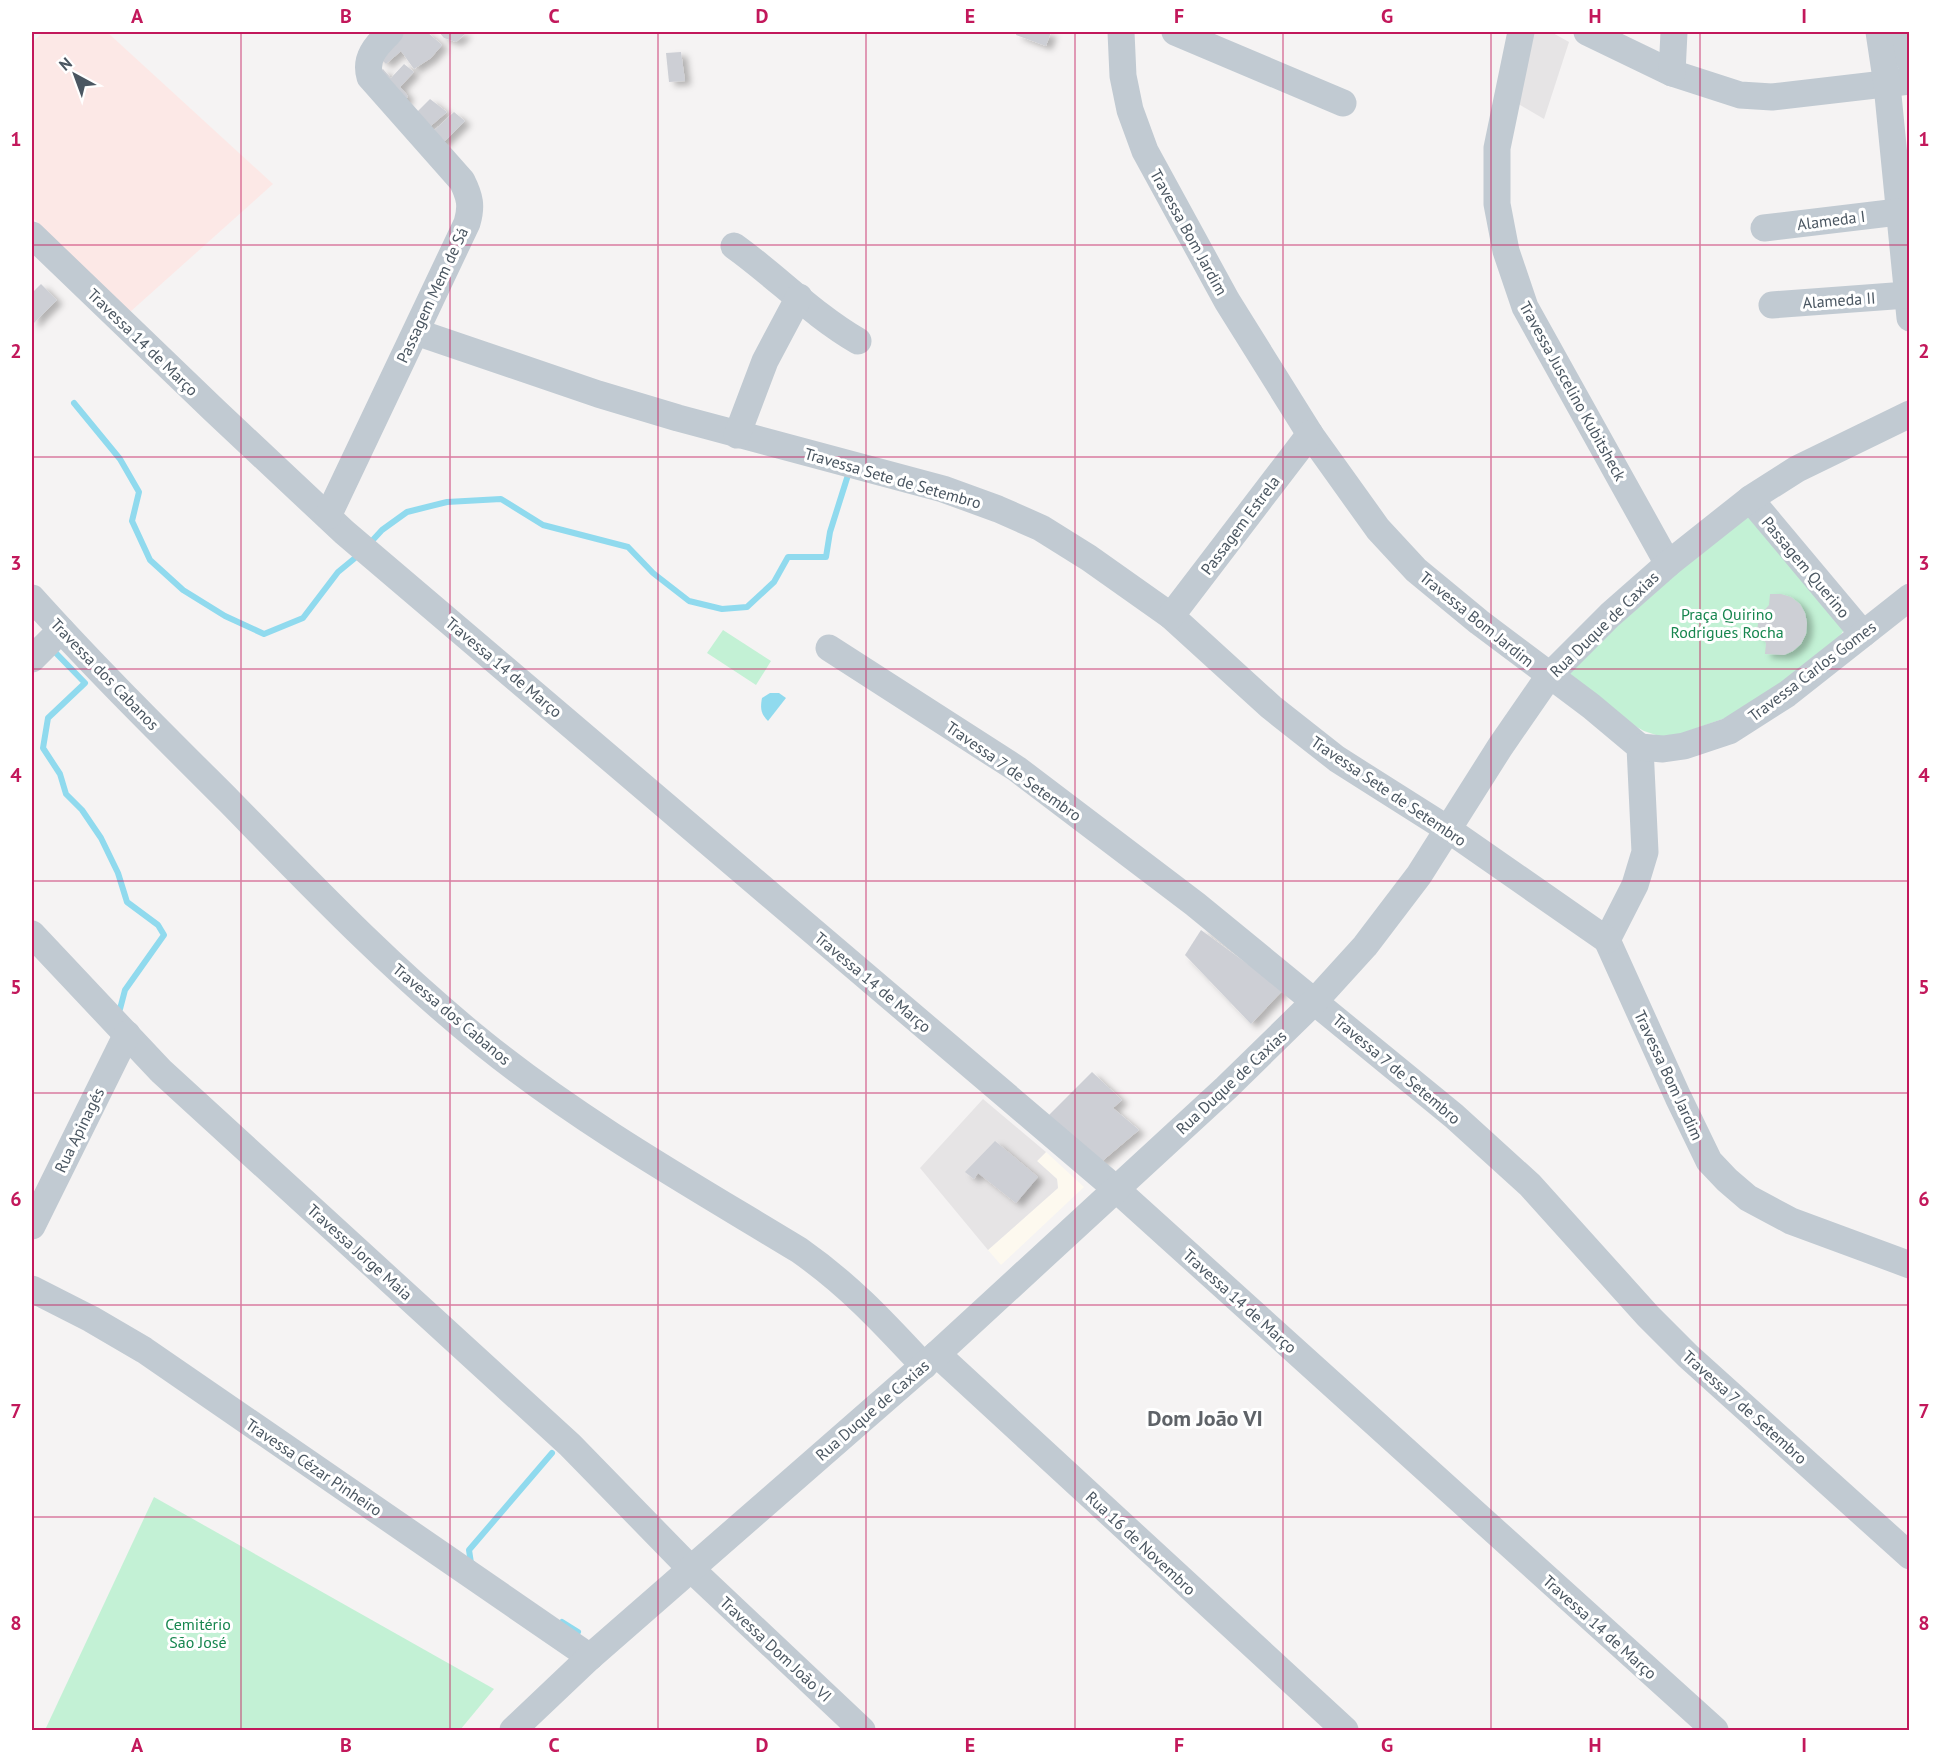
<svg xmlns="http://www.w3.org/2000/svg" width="1941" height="1762" font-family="'PT Sans',sans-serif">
  <defs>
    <filter id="shadow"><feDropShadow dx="6" dy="4" stdDeviation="3" flood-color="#0004"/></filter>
  </defs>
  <rect width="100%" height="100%" fill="#f5f3f3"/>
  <path fill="#fdf9ef" d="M1046,1152l38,35 -83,78 -13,-15 70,-62 -1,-9 -20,-18z"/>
  <g fill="#e6e4e5">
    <path d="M1529,32h22l18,10 -25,77 -34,-20z"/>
    <path d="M983,1099l63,53 -9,9 20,18 1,9 -70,62 -68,-82z"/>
  </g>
  <path fill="#fce8e6" d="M43,32h64l166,152 -143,128 -98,-95v-174z"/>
  <g fill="#c3f1d5">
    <path d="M1745,513l99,117 -8,12 -70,53 -32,20 -60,21h-15l-15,-5 -13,-7 -63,-48 11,-16z"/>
    <path d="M723,630l48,31 -15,24 -49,-32z"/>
    <path d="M154,1497l340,192 -34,41h-415z"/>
  </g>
  <path fill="#90daee" d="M770,693h9l7,5 -18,23c-7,-7 -8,-12 -6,-23z"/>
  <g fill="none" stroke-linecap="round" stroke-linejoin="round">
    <g stroke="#90daee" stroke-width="6">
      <path d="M74,403l46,56 19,33 -7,29 18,39 33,30 42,26 39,18 39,-16 35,-46 17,-14"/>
      <path d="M371,542l11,-12 25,-18 40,-10 54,-3 42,26 85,22 25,26 36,28 33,8 25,-2 27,-25 14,-25h38l4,-25 18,-57"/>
      <path d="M52,649l33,34 -37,35 -5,30 17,26 6,20 16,16 19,28 17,35 9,29 31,23 6,10 -39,55 -5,19"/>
      <path d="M473,1564l-2,-1 -2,-13 83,-97"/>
      <path d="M562,1622l16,10"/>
    </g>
  </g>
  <g fill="#cdcfd5" filter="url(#shadow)">
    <path d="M394,32h33l15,13 -11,13 -17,11 -13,-18 -15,13 -11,-11z"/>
    <path d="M439,32h24l2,2 -9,8 -12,-4z"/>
    <path d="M1017,32h34l-5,14 -30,-11z"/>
    <path d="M681,52l4,29 -16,1 -3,-29z"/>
    <path d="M404,64l10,8 -14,15 8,9 -5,9 -30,-28 10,-8 8,9z"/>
    <path d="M430,99l17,13 -21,18 -13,-14z"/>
    <path d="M454,112l11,9 -27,27 -11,-11z"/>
    <path d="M41,284l16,16 -25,25v-32z"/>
    <path d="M1770,594h11l10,3 9,7 5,9 2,10 -1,11 -5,10 -8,7 -9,4 -19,-1 1,-11 -9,-12 2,-15 10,-11z"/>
    <path d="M1201,930l82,60 -32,34 -66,-69z"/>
    <path d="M1092,1072l30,28 -9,8 26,22 -39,33 -54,-45z"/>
    <path d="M995,1141l43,36 -22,26 -38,-30 -4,6 -9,-7z"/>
  </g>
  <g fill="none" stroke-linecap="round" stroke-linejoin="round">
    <g stroke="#c1cad2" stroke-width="27">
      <path d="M1121,32l2,44 7,34 15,41 82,150 83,133 68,95 38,41 63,52 112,84 49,41 5,105 -10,33 -28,55 71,157 31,64 18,19 21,18 43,23 119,44"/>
      <path d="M1175,32l168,71"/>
      <path d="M1521,32l-24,116v56l9,47 19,56 143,257"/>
      <path d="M1587,32l85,41 68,22 32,2 138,-16"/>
      <path d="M1879,32l8,53 23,233"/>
      <path d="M1905,32l5,30"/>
      <path d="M1672,73l2,-41"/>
      <path d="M1764,228l134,-16"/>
      <path d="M32,235l182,175 130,122 772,657 599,541"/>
      <path d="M734,246c42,30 79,69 124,95"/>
      <path d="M1772,305l135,-10"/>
      <path d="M416,332l182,62 80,24 265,71 55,20 43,19 48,30 82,58 100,91 66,52 112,71 158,110"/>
      <path d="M737,435l28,-74 34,-64"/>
      <path d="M1750,499l113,135"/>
      <path d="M328,516l139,-293c5,-17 3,-26 -5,-42l-92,-104c-6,-20 7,-32 20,-45"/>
      <path d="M32,598c63,70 131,137 198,204 82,84 163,169 254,242 98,79 208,141 315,206 50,35 84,72 125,116"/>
      <path d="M1171,616l139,-182"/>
      <path d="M829,648l188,121 178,135 259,212 76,69 118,131 40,40 222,200"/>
      <path d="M32,659l29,-29"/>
      <path d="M1640,747l23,2 21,-3 45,-15 58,-37 123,-97"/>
      <path d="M32,934l129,137 409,374 120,123 172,162"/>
      <path d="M32,1226l95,-192"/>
      <path d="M32,1289l59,30 53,31 446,307"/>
      <path d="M937,1354l408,376"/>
      <path d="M513,1730l77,-73 347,-303 289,-266 89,-87 50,-55 54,-71 81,-128 49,-71 61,-61 58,-51 82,-65 47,-30 113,-55"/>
    </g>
  </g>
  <path fill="none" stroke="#c2185b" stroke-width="1.5" stroke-opacity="0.55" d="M241,32v1698M450,32v1698M658,32v1698M866,32v1698M1075,32v1698M1283,32v1698M1491,32v1698M1700,32v1698M32,245h1878M32,457h1878M32,669h1878M32,881h1878M32,1093h1878M32,1305h1878M32,1517h1878"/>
  <g text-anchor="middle" stroke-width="6" stroke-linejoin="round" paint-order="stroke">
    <g font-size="16" fill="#4a5661" stroke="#fff">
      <text transform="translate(1831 220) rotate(-7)" y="6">Alameda I</text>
      <text transform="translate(1189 232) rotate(61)" y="6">Travessa Bom Jardim</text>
      <text transform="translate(432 295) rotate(-65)" y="6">Passagem Mem de Sá</text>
      <text transform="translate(1839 300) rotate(-4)" y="6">Alameda II</text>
      <text transform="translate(143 342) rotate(44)" y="6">Travessa 14 de Março</text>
      <text transform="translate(1573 391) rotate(61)" y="6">Travessa Juscelino Kubitsheck</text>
      <text transform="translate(893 478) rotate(16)" y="6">Travessa Sete de Setembro</text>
      <text transform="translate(1240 525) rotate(-53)" y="6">Passagem Estrela</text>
      <text transform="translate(1806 567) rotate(50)" y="6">Passagem Querino</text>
      <text transform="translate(1477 619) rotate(39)" y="6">Travessa Bom Jardim</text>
      <text transform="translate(1604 624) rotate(-44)" y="6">Rua Duque de Caxias</text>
      <text transform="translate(504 667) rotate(40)" y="6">Travessa 14 de Março</text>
      <text transform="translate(1812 671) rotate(-37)" y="6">Travessa Carlos Gomes</text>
      <text transform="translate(105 674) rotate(46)" y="6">Travessa dos Cabanos</text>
      <text transform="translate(1014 771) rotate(35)" y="6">Travessa 7 de Setembro</text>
      <text transform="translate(1389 791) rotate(34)" y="6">Travessa Sete de Setembro</text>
      <text transform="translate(873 982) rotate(40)" y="6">Travessa 14 de Março</text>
      <text transform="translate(452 1014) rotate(40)" y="6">Travessa dos Cabanos</text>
      <text transform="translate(1397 1069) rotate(40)" y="6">Travessa 7 de Setembro</text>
      <text transform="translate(1669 1075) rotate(65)" y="6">Travessa Bom Jardim</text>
      <text transform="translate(1231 1082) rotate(-43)" y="6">Rua Duque de Caxias</text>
      <text transform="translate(79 1130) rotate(-64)" y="6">Rua Apinagés</text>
      <text transform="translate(360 1252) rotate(42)" y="6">Travessa Jorge Maia</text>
      <text transform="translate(1240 1301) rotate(42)" y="6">Travessa 14 de Março</text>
      <text transform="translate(1745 1407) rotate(42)" y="6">Travessa 7 de Setembro</text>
      <text transform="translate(872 1410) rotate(-41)" y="6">Rua Duque de Caxias</text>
      <text transform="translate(314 1467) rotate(34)" y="6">Travessa Cézar Pinheiro</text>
      <text transform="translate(1141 1543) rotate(43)" y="6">Rua 16 de Novembro</text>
      <text transform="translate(1600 1627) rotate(42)" y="6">Travessa 14 de Março</text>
      <text transform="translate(776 1649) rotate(43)" y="6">Travessa Dom João VI</text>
    </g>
    <g font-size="16" fill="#17864f" stroke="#fff">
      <text x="1727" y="620">Praça Quirino<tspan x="1727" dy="18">Rodrigues Rocha</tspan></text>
      <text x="198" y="1630">Cemitério<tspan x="198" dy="18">São José</tspan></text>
    </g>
    <g font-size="22" font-weight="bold" fill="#5f6368" stroke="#fff">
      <text x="1205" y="1426">Dom João VI</text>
    </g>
  </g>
  <rect width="1941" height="1762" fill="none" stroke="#ffffff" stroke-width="66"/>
  <g transform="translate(75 75) rotate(319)" stroke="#ffffff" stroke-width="4.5" paint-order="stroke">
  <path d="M0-4.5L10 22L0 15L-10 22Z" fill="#4a5661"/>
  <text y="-9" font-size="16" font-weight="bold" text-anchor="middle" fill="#4a5661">N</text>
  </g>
  <rect x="33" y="33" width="1875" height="1696" fill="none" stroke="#c2185b" stroke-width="2"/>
  <g font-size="20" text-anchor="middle" font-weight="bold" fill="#c2185b">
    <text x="137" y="23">A</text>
    <text x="346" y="23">B</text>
    <text x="554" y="23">C</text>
    <text x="762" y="23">D</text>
    <text x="970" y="23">E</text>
    <text x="1179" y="23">F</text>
    <text x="1387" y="23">G</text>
    <text x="1595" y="23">H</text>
    <text x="1804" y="23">I</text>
    <text x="16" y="146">1</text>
    <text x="1924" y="146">1</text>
    <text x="16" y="358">2</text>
    <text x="1924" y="358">2</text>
    <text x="16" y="570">3</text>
    <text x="1924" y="570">3</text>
    <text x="16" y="782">4</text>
    <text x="1924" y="782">4</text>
    <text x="16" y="994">5</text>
    <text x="1924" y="994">5</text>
    <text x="16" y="1206">6</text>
    <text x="1924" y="1206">6</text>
    <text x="16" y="1418">7</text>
    <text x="1924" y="1418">7</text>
    <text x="16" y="1630">8</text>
    <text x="1924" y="1630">8</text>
    <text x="137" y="1752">A</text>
    <text x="346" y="1752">B</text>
    <text x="554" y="1752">C</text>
    <text x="762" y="1752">D</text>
    <text x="970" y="1752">E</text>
    <text x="1179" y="1752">F</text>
    <text x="1387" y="1752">G</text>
    <text x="1595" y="1752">H</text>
    <text x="1804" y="1752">I</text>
  </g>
</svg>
